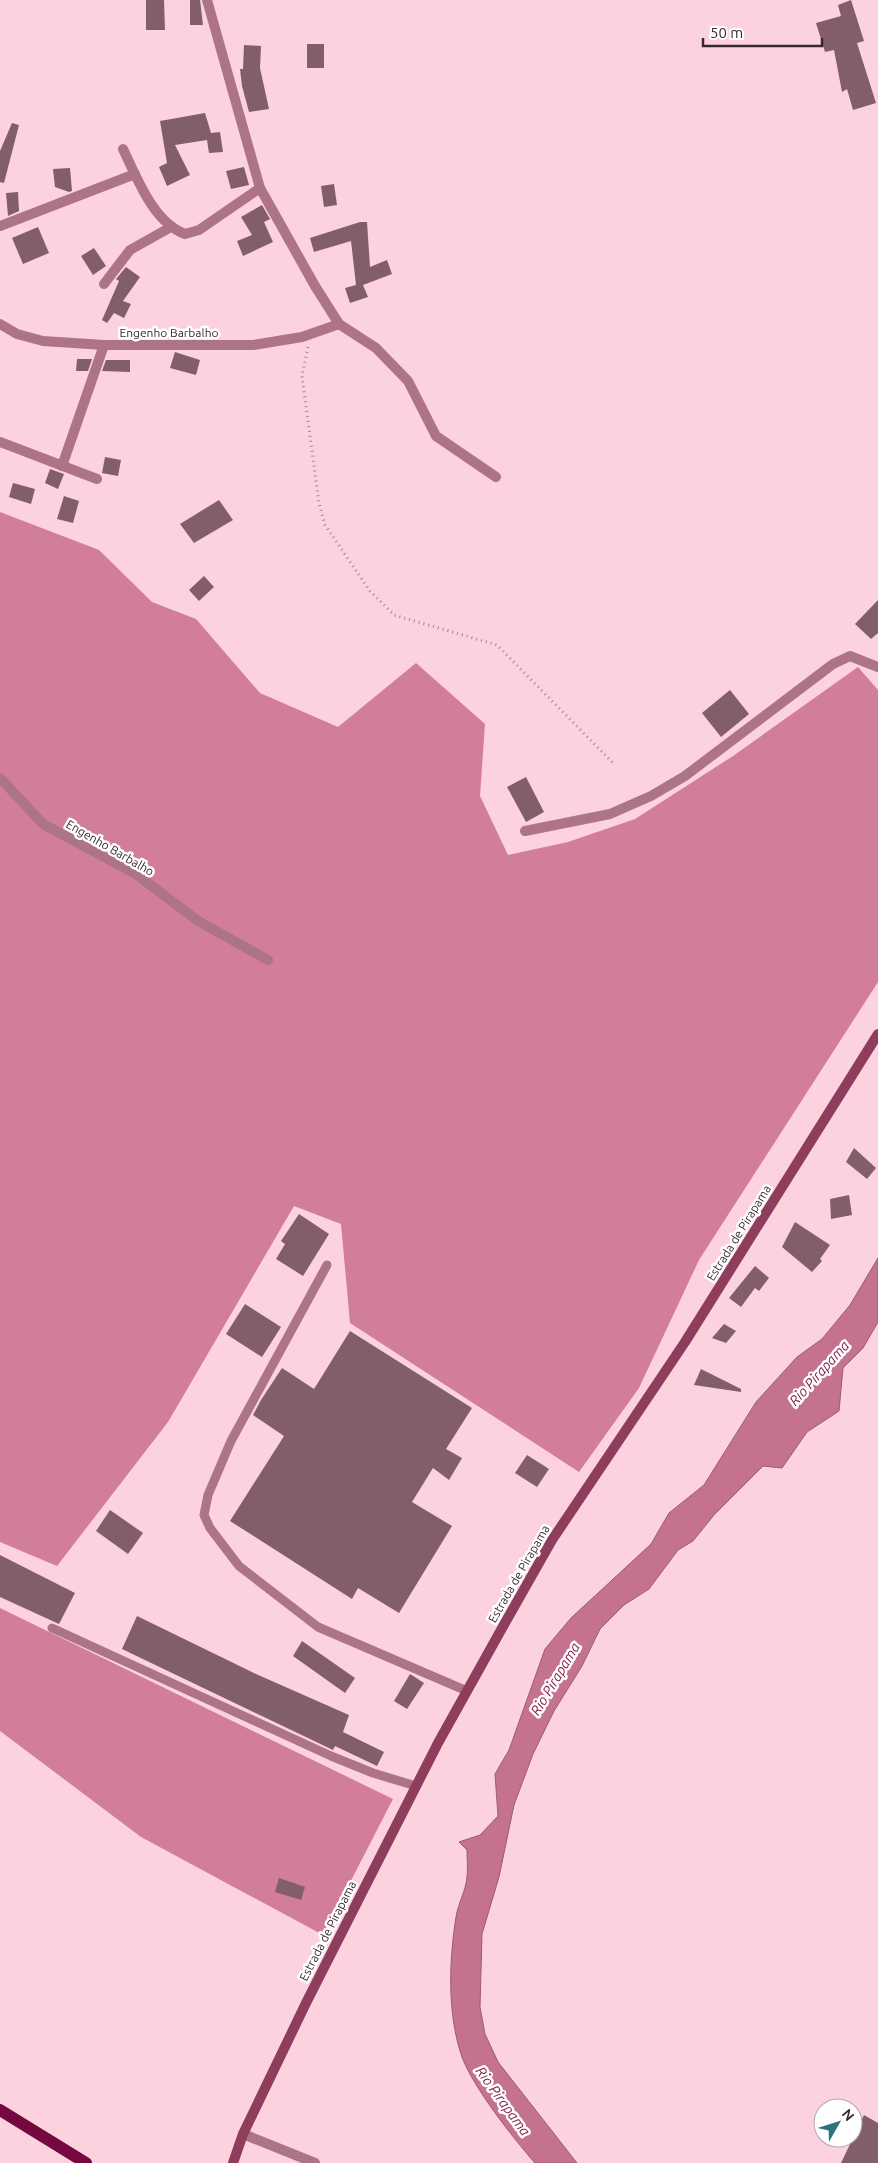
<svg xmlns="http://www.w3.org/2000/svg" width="878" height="2163" font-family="Ubuntu,sans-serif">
  <rect width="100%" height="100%" fill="#fcd2df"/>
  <g fill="#d27d9b">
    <path d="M0,512l99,38 53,52 44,17 64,74 78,34 78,-64 69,61 -5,72 28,59 60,-13 67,-23 98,-63 125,-89 20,23v292l-179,278 -60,128 -60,84 -229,-149 -9,-99 -47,-18 -126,216 -111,144 -57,-24z"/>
    <path d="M0,1608l393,191 -70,136 -182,-98 -141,-106z"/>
  </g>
  <path fill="#c5728f" stroke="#9b5c72" d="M878,1258v64l-15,26 -20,20 -4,43 -32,21 -25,36 -19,-2 -49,49 -21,26 -15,9 -29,39 -25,16 -24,24 -18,37 -28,45 -21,43 -19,51 -15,72 -17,57 -2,73 5,27 13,28 79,101h-42c-22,-25 -62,-76 -73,-106 -15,-43 -13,-96 -6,-140 2,-13 10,-27 11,-40 1,-9 0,-18 0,-27l-8,-8 21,-7 18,-19 -3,-42 14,-24 36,-101 26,-31 80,-74 18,-31 35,-28 52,-83 41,-45 25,-18 28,-34z"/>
  <g fill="#825e69">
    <path d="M146,0h18l1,30h-19z"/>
    <path d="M190,0h10l3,25h-13z"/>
    <path d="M851,0l13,41 -7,2 19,60 -23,7 -6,-21 -5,3 -8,-42 -9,2 -9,-29 25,-7 -3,-11z"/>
    <rect x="307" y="44" width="17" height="24"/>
    <path d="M244,45l17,1 -1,22 9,41 -20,3 -7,-26 -2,-17h3z"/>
    <path d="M205,113l6,20 9,-1 3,20 -14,1 -2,-13 -32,5 15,30 -23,11 -8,-19 8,-4 -7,-42z"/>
    <path d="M12,123l7,2 -15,58 -4,-1v-31z"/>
    <path d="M244,167l5,18 -18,4 -5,-18z"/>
    <path d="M70,168l2,23 -3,1 -14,-5 -2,-18z"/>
    <path d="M334,184l3,21 -13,2 -3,-21z"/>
    <path d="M18,192l1,19 -11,5 -2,-23z"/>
    <path d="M262,205l8,14 -6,3 9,20 -30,14 -6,-15 15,-6 -11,-18z"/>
    <path d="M360,222h7l3,45 17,-7 5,14 -29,11 5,12 -18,6 -5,-15 11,-3 -5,-44 -37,11 -4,-14z"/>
    <path d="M38,227l11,26 -26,11 -11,-26z"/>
    <path d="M94,248l12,18 -13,9 -12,-19z"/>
    <path d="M126,267l14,10 -17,24 8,3 -7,14 -10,-5 -7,10 -5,-3 17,-39 -3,-2z"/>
    <path d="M175,352l25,8 -4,15 -26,-7z"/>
    <path d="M77,359h15l-4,12h-12z"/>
    <path d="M106,360h24v12l-28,-1z"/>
    <path d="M105,457l16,3 -3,16 -16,-3z"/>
    <path d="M50,469l14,5 -6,15 -13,-6z"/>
    <path d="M13,483l22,6 -4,15 -22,-7z"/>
    <path d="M64,496l15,5 -6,22 -16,-4z"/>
    <path d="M219,500l14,20 -39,23 -14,-19z"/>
    <path d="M204,576l10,11 -15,14 -10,-11z"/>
    <path d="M878,600v33l-7,6 -16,-15z"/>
    <path d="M730,690l19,24 -28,23 -19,-24z"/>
    <path d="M526,777l18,35 -18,10 -19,-35z"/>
    <path d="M854,1148l22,20 -9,11 -21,-17z"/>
    <path d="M849,1195l3,20 -21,4 -1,-20z"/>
    <path d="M299,1214l30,20 -26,42 -27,-17 9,-15 -4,-3z"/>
    <path d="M795,1222l35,23 -10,14 2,2 -10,11 -30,-25z"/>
    <path d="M755,1266l14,12 -10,13 -4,-3 -14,19 -12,-9z"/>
    <path d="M245,1304l36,23 -19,30 -36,-23z"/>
    <path d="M724,1324l12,7 -10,12 -14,-5z"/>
    <path d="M350,1331l122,77 -26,41 16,9 -13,22 -16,-12 -21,34 40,24 -53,87 -41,-25 -6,11 -122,-78 54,-85 -31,-21 8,-15 21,-32 32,21z"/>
    <path d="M701,1369l40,20v3l-47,-7z"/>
    <path d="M527,1455l22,14 -12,18 -22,-14z"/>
    <path d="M110,1510l33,23 -15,21 -32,-23z"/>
    <path d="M0,1555l75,38 -16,31 -59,-27z"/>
    <path d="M137,1616l119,58 93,41 -6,17 41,20 -7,14 -42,-20 -2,4 -211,-101z"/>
    <path d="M302,1641l53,37 -10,15 -52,-37z"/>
    <path d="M410,1674l14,9 -17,26 -13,-8z"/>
    <path d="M279,1878l26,9 -4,13 -26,-8z"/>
    <path d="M864,2115l14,8v40h-37z"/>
  </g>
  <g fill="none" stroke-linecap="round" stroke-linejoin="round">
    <path stroke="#a58791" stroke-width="3" stroke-dasharray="1 4" stroke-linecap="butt" d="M308,347l-6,29 17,127 6,22 45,66 24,24 103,30 117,119"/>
    <g stroke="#ad7386" stroke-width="9">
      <path d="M327,1265l-96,176 -23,54 -4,20 6,13 29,38 79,61 149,64"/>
      <path d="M52,1628l279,128 42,17 43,13"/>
    </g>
    <g stroke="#ad7386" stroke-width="10">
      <path d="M207,0l53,188 55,98 24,38 37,24 32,33 28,55 60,41"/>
      <path d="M123,149c14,29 30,73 62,85l14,-4 61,-42"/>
      <path d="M0,226l135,-52"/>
      <path d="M104,284l26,-34 41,-23"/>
      <path d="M0,324l17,10 26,7 61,4h149l49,-8 37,-13"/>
      <path d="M0,442l97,37"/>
      <path d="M62,466l42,-121"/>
      <path d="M0,778l43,46 93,50 62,47 70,39"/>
      <path d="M525,831l85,-17 41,-18 34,-20 148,-112 17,-8 28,11"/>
      <path d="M243,2134l72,29"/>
    </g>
    <path stroke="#8f3d5d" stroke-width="10" d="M233,2163l10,-29 63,-131 132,-260 63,-113 51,-90 133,-198 193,-308"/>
    <path stroke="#760840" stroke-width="12" d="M0,2110l86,53"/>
  </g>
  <g text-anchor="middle" stroke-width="5" stroke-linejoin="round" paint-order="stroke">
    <g font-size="12" fill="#38292e" stroke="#fff">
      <text x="169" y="337">Engenho Barbalho</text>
      <text transform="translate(110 848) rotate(30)" y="4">Engenho Barbalho</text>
      <text transform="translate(739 1233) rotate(-58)" y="4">Estrada de Pirapama</text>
      <text transform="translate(519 1574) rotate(-60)" y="4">Estrada de Pirapama</text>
      <text transform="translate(328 1931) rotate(-63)" y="4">Estrada de Pirapama</text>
    </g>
    <g font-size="14" font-style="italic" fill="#7e1948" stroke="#fff">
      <text transform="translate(819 1373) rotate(-48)" y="5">Rio Pirapama</text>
      <text transform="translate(555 1679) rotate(-59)" y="5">Rio Pirapama</text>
      <text transform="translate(503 2101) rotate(54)" y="5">Rio Pirapama</text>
    </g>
  </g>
  <g transform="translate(838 2123) rotate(51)"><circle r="24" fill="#ffffff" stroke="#afa9ab"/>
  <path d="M0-4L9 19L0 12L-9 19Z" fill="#2b737d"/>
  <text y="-8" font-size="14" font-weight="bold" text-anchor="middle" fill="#38292e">N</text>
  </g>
  <path d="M703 38v8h119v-8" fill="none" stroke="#38292e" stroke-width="2.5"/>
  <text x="710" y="38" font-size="15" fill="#38292e" stroke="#ffffff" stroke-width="4" paint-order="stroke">50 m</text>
</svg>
